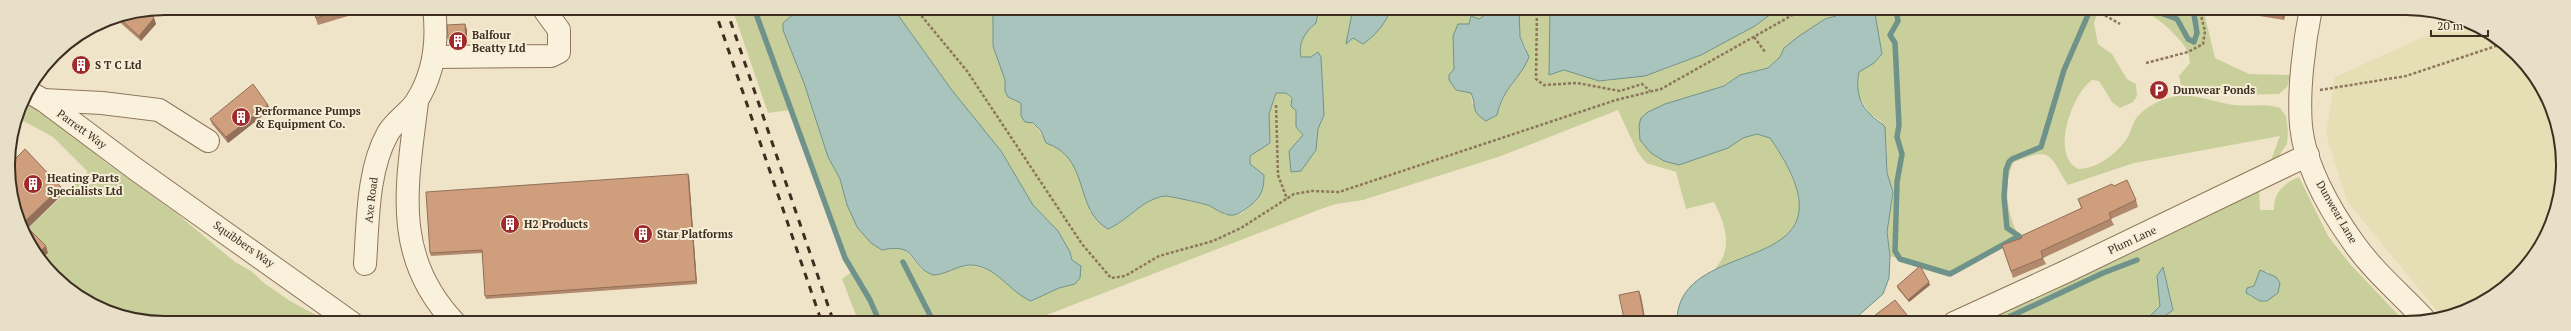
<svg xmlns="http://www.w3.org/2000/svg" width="2571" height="331" font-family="'PT Serif',serif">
  <rect width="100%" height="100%" fill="#f0e4c8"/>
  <path fill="#e6deb5" d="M2461,20l14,4 49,38 31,53 8,61 -16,59 -30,42 -51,34 -24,6 -95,-116 -21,-67 9,-57z"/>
  <g fill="#c9cf9b" fill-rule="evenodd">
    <path d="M732,8h69l-18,15v7l21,53 24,74 12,22 7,26 35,45c24,-5 23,-1 36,16 4,5 14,7 20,9 29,-14 46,-12 71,9 8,7 12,13 22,17l28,-13 16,-4 6,-11 -9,-13 -2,-8 -12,-21 -25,-26 -32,-54 -50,-62 -58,-81 96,2 4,7v29l12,34v11l3,6 13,6v13c12,7 19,13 25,26 16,6 28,19 34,35 1,4 0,8 2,12 3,8 6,14 8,23l29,12 7,-8 26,-17 15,-3 42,9 16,10 16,-1 17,-15 6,-24 -14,-11v-8l20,-14 -1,-28 7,-21h10c9,9 11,21 10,34l7,9 -14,15 2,21 25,-22 2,-21 6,-14 -3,-58h-20c-3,-14 4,-25 15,-34l3,-15h34l-6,35 6,-5 15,2 11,-11 12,-21h99v4l-11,7 -8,-3 -2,8h-5l-11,12 1,34 -5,10 7,10 15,3 1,10 25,12c4,-20 20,-45 30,-66l-7,-12 -1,-29h31l-1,66 15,-4 36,11h9l10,-4h9l35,-7 38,-15 54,-29 24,-18h65l-8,8 -11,3 -41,29 -4,9 -12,11 -28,7 -16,11 -59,18 28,55 35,-11 15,-10 14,-4 13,4c14,21 34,53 29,80 -2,9 -16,22 -24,27 -15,10 -42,17 -60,24 19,-21 10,-45 -1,-67l-28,7 -10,-37 -30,-9 -9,-12 -19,-41 -117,46 -138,44 -27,4 -15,5 -295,114h-167l-17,-44 11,-8 -8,-13 -55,-148 -22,3z"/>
    <path d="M1874,8h329l12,50 34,16 42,1 -4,12 -8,7 -46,1 -52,-10 -2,-9 11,-13c-1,-13 -7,-20 -16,-29 -22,-24 -43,-31 -76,-22l-4,11 4,21 14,10 15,25 9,5 1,12 -4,6 -13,6 -8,-6 -13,-21 -7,-1c-20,14 -42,75 -14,89 19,0 37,-14 48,-29 4,-6 6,-14 9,-20 8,-12 27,-22 42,-24 20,-2 37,6 57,9 15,2 31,-2 46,3l6,8 2,15 -1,13 -11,16 -92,45 87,-45 9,-24 -146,27 -66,22c-20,-32 -16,-38 -54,-23 -12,22 -7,53 5,74l-69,38 -60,-18 -3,-24 6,-40 -6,-19 -1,-34 -5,-18 -11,-7 -13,-21 2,-21 23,-18z"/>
    <path d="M35,104l23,17 47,41 71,51 59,49 16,9 13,12 26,18 41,22h-176l-59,-16 -49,-37 -21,-40 62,-58 -35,-35 -35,-19 1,-8z"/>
    <path d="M2299,177l29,59 22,28 56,59h-251l18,-13 -9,-40 -4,36 -17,17h-172l288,-135 1,22h14c-1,-17 10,-27 25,-33zM2267,271l2,2 -9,28 -11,-5v-9h5z"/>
  </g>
  <g fill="#a9c4bc" stroke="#6f938a">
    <path d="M801,8h92l58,81 50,62 32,54 25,26 12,21 2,8 9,6 -1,12 -5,6 -16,4 -28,13c-22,-9 -34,-35 -60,-36 -14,0 -25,10 -38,10 -26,-10 -14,-33 -51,-25l-11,-7 -14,-16 -10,-22 -7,-26 -12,-22 -24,-74 -21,-53v-7z"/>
    <path d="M987,8h332l-3,15c-11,9 -18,20 -15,34h10l7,-5 3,5 3,58 -6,14 -2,21 -15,21 -10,1 -2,-21 14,-16 -7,-8v-16l-5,-5 1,-8 -6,-5h-10l-7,21 1,29 -20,13v8l14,11c0,12 -2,21 -12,29 -19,16 -23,13 -42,2 -3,-2 -41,-10 -45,-10 -23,3 -36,24 -57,33 -35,-20 -17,-71 -62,-86l-5,-12 -8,-8 -8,-1 -4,-6v-13l-13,-6 -3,-6v-11l-12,-34v-29z"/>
    <path d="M1353,8h38c-4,14 -16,28 -28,36l-10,-6 -7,6z"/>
    <path d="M1490,8h29l1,29 9,20c-10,24 -26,30 -32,58l-11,6c-16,-10 -9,-14 -15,-28l-15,-3 -7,-10v-5l5,-6 -1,-33 5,-12h11l2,-8 8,3 11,-7z"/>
    <path d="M1550,8h229l-24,18 -54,29 -56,21 -46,5 -35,-11 -15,5z"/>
    <path d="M1844,8h30l8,46 -8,9 -15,9c-3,15 -1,31 11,42 5,6 10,7 15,13l2,46 6,19 -6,40 3,24 -1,22 -6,16 -33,29h-173c-2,-94 195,-38 93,-185l-13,-4 -14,4 -15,10 -49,17 -15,-4 -13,-8 -11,-13 -1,-15 2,-7 7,-6 17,-8 59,-18 16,-11 28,-7 12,-11 4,-9 15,-12 26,-17 11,-3z"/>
    <path d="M2163,267l10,43 -18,13h-12l17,-17 -3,-30z"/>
    <path d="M2260,270l16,7 4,6 -2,10 -11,8h-7l-14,-8 1,-5 7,-2z"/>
  </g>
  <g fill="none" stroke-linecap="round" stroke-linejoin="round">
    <g stroke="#6f938a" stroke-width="5.5">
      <path d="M754,8l91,250 25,42 10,23"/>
      <path d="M1896,8l2,13 -8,14 5,8 4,82 -2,12 5,17 -5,28 -2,69 5,8 50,15 69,-38 -12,-8 -3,-31 2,-27 3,-8 3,-3 29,-12 23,-77 27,-62"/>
      <path d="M2147,8l30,11 11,20 6,3 3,-9 -4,-25"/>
      <path d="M903,262l31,61"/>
      <path d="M1996,323l107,-50 34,-13"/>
    </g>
    <g stroke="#8d765c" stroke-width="24">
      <g id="minor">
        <path d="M2311,8c-7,35 -13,83 -10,118 4,40 29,84 52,116 20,29 49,53 72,78"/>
        <path d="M434,57l117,-1 8,-4v-22l-16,-22"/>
        <path d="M29,92l14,8 91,68 218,155"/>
        <path d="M43,100l59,3 57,7 49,31"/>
        <path d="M417,102c-10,83 -26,154 38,221"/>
        <path d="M365,264c3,-41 2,-94 23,-131 7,-12 21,-20 28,-31 18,-28 22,-62 18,-94"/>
        <path d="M1954,323l111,-51 243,-117"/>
      </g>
    </g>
    <g stroke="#8d765c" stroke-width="2.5" stroke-dasharray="3 2" stroke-linecap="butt">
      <path d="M915,8l52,63 115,173 29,34 14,-2 34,-20 54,-15 28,-13 53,-34 18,-3 27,1 277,-92 45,-11 144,-81"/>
      <path d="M1537,8l-1,71 8,6 33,-2 43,8 22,-7 8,7"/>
      <path d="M2092,8l28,16"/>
      <path d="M1754,37l12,16"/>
      <path d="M2146,63l42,-11 15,-8 2,-13 -6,-23"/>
      <path d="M2320,90l86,-14 96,-32"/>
      <path d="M1276,105l2,70 9,24"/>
      <path d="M371,316l9,7"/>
    </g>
    <use href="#minor" stroke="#faf1dc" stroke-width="22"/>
    <g stroke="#3d2e20" stroke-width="3" stroke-dasharray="7 7" stroke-linecap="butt">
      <path d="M714,8l108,315"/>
      <path d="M726,8l108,315"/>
    </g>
  </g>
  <g fill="#b2896c">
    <path d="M312,8h63l-57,17z"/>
    <path d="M2286,8l-2,12 -25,-4 -2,-5z"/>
    <path d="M147,12l7,6 2,6 -15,17 -26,-23z"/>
    <path d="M465,24l2,6v14h-17l-2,-5z"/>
    <path d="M268,105l2,5 -42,33 -16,-19 -2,-5z"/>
    <path d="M688,174l1,2 8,108 -211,15 -1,-3 -3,-43 -51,3 -1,-3z"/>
    <path d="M2114,186l22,14 2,7 -27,12 3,6 -71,33 3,6 -33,14 -11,-33 20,-7 59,-30 -3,-9z"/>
    <path d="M1930,285l-21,17 -11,-13 -1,-3z"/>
  </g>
  <g fill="#916f58">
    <path d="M2283,8h3l-2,12 -2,-5z"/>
    <path d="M154,18l2,6 -15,17 -2,-5z"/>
    <path d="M465,24l2,6v14l-1,-5z"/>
    <path d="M75,40l-9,9v-3z"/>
    <path d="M268,105l2,5 -42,33 -2,-6z"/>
    <path d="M688,174l1,2 8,108 -1,-3z"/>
    <path d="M61,187l2,7 -37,36 -3,-7z"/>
    <path d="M46,246l2,7 -7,6 -3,-6z"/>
    <path d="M1929,282l1,3 -21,17 -1,-2z"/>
    <path d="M1639,291l2,5 5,27h-1z"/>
  </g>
  <g fill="#cf9f7d" stroke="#916f58">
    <path d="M312,8h38l-34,10z"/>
    <path d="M2258,8h25l-1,7 -25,-4z"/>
    <path d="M147,12l7,6 -15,18 -21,-19z"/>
    <path d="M465,24l1,15h-18l-1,-14z"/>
    <path d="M253,84l15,21 -42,32 -16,-18z"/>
    <path d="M25,149l36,38 -38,36 23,23 -8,7 -22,-37 -6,-52z"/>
    <path d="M688,174l8,107 -211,15 -3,-46 -52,3 -4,-61z"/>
    <path d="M2127,180l9,20 -27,13 2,6 -70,32 2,7 -32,13 -9,-26 20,-7 -1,-2 61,-28 -4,-9 34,-15 2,2z"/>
    <path d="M1920,266l9,16 -21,18 -11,-14z"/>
    <path d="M1639,291l6,32h-20l-6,-28z"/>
    <path d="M1895,300l16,20 -3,3h-34l3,-3 -3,-4z"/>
  </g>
  <defs>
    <g id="building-disc" transform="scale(1)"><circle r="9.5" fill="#9e2a2b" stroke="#f7eed8"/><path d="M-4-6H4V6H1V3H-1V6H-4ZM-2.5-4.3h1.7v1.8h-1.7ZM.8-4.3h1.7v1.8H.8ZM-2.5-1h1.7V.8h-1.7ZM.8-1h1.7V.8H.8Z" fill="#fff"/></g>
    <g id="parking-disc" transform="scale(1)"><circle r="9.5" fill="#9e2a2b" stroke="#f7eed8"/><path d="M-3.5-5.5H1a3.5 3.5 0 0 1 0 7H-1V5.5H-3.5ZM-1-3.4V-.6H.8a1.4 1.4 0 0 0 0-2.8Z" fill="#fff"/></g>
  </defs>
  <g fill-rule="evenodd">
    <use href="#building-disc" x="458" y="41"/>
    <use href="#building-disc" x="81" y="65"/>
    <use href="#parking-disc" x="2159" y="90"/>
    <use href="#building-disc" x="241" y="117"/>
    <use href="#building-disc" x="33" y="184"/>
    <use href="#building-disc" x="510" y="224"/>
    <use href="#building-disc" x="643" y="234"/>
  </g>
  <g text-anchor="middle" stroke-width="4" stroke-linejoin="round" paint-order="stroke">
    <g font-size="11" font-weight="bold" fill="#3d2e20" stroke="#f7eed8" text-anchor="start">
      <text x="472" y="39">Balfour<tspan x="472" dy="13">Beatty Ltd</tspan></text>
      <text x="95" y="69">S T C Ltd</text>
      <text x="2173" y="94">Dunwear Ponds</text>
      <text x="255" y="115">Performance Pumps<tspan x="255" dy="13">&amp; Equipment Co.</tspan></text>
      <text x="47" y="182">Heating Parts<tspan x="47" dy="13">Specialists Ltd</tspan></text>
      <text x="524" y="228">H2 Products</text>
      <text x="657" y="238">Star Platforms</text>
    </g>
    <g font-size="11" fill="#3d2e20" stroke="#f7eed8">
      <text transform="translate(82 129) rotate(36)" y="4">Parrett Way</text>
      <text transform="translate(371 200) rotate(-83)" y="4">Axe Road</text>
      <text transform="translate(2337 212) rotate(60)" y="4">Dunwear Lane</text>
      <text transform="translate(2132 240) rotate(-25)" y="4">Plum Lane</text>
      <text transform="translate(244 244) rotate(35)" y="4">Squibbers Way</text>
    </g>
  </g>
  <path d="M0 0H2571V331H0ZM165 15H2406A150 150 0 0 1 2556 165V166A150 150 0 0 1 2406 316H165A150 150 0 0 1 15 166V165A150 150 0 0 1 165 15Z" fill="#e8dfc9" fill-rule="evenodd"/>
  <path fill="none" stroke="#3d2e20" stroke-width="2" d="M165 15H2406A150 150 0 0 1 2556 165V166A150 150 0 0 1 2406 316H165A150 150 0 0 1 15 166V165A150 150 0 0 1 165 15Z"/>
  <path d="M2431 30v6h57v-6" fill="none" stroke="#3d2e20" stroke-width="2"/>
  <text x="2437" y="30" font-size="12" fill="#3d2e20" stroke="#f7eed8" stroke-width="3" paint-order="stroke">20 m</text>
</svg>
